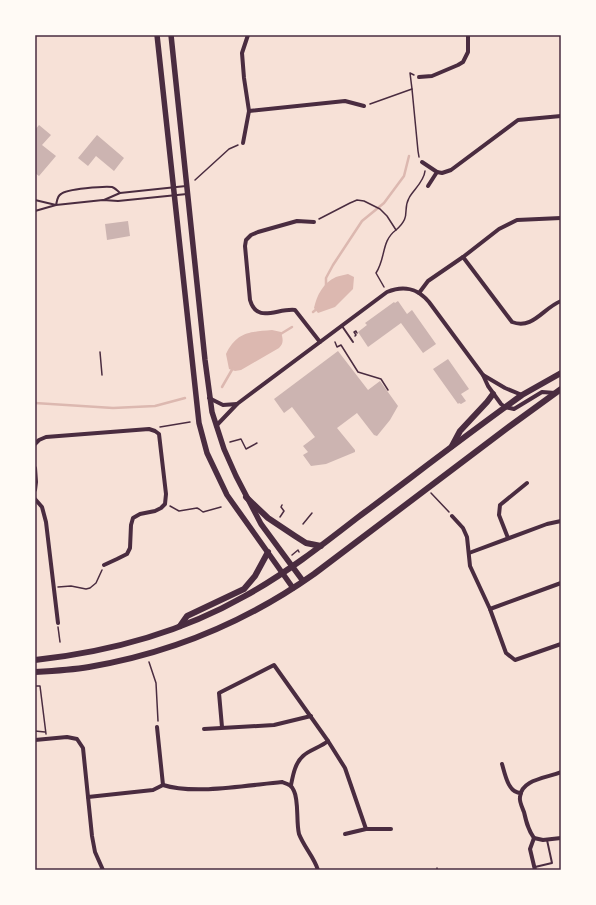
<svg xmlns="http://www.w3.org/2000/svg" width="596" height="905" font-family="'Golos Text',sans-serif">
  <rect width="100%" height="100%" fill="#f7e1d7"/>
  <g fill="#dcb8b0">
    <path d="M348,274l6,3 -1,12 -18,18 -17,6 -4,-5c3,-13 9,-25 22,-31 3,-1 8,-2 12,-3z"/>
    <path d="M272,330l9,2c2,7 3,11 -2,16l-38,22 -6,1 -6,-2 -3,-15c11,-22 23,-22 46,-24z"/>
  </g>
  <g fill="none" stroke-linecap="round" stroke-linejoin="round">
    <g stroke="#dcb8b0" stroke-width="2.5">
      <path d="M326,288v-10l7,-13 29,-44 22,-18 20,-27 5,-20"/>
      <path d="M313,312l5,-4"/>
      <path d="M279,335l13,-8"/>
      <path d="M222,387l11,-19"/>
      <path d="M35,403l78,5 42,-2 30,-8"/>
    </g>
  </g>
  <g fill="#ccb4b1">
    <path d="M39,125l12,10 -9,10 14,11 -17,20 -4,-3v-43z"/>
    <path d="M97,135l27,23 -10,13 -18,-15 -8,10 -10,-8z"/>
    <path d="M128,221l2,15 -23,4 -2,-16z"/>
    <path d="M398,301l9,13 5,-4 24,34 -13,9 -22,-30 -33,24 -10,-15 9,-7 -2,-2 29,-21 1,1z"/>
    <path d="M338,351l30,39 12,-9 18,25 -8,14 -13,16 -3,-1 -17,-22 -20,15 18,22v2l-29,12 -15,2 -8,-11 5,-3 -5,-6 12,-9 -23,-30 -8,6 -10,-14z"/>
    <path d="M448,359l21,30 -8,5 5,7 -5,3 -2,-1 -1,1 -25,-35z"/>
  </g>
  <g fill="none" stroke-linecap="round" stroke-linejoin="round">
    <g stroke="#4a2c40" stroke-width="1.5">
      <path d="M412,89l6,62 1,6"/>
      <path d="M370,104l42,-15 -2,-16 4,2"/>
      <path d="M195,180l34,-31 9,-4"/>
      <path d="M319,219l31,-16 7,-3 7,1 16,8 7,7 9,14c-15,11 -10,28 -20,43l8,14"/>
      <path d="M396,230c16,-14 6,-19 13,-32 4,-8 15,-16 16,-27"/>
      <path d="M355,336l1,-1 -2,-3 2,-1 1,2"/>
      <path d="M335,342l2,5 4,-2 17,27 23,7 7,11"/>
      <path d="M100,352l2,23"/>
      <path d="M160,427l30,-5"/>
      <path d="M230,442l11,-3 5,10 11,-6"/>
      <path d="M431,493l18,19"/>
      <path d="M170,506l9,5 18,-3 2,1 4,3 18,-5"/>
      <path d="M280,517l4,-6 -3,-4 1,-2"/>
      <path d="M303,524l9,-11"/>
      <path d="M292,555l6,-5 1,2"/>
      <path d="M58,587l13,-1 15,3 4,-1 6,-5 6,-13"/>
      <path d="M58,627l2,15"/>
      <path d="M149,662l7,21 2,38"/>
      <path d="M35,686h5l6,48"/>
      <path d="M35,731l10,1"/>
      <path d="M437,868v2"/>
    </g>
    <g stroke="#4a2c40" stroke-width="2">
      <path d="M120,193c-2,-2 -5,-5 -8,-6 -7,-1 -46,2 -51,7 -4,2 -4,8 -5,11l47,-5 15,1 69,-7"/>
      <path d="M35,200l21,5 -21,6"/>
      <path d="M104,200l16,-7 66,-7"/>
      <path d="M342,326l11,16"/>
      <path d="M535,867l17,-4 -5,-23"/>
    </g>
    <g stroke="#4a2c40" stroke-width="4">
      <path d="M419,77l13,-1 26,-11 5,-3 5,-10v-17"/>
      <path d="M249,111l96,-10 19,5"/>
      <path d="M243,143l6,-32 -5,-33 -2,-25 6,-18"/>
      <path d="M422,162l15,10 -9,14"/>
      <path d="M437,172l5,1 9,-3 67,-50 43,-4"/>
      <path d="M314,222l-17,-1 -39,11 -7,3 -5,5 -1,6 5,54c7,24 27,8 45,10l25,32"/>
      <path d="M463,257l49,65c21,8 31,-14 49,-21"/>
      <path d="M419,293l9,-12 35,-24 36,-28 18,-9 44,-2"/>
      <path d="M483,375l22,13 17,7"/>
      <path d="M209,398l14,7 14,-1"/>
      <path d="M216,426l21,-22 150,-112c17,-7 30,-4 42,10l54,73 5,11 13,18 4,3 9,2 28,-17 13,1"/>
      <path d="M35,444l4,-4 7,-3 103,-8 6,2 4,3 7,60 -1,10 -4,4 -6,3 -15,3 -7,4 -2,7 -1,23 -3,6 -10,5 -13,6"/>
      <path d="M35,468l1,14 -1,8"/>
      <path d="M35,499l7,8 4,15 12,101"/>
      <path d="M452,516l11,12 4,9 3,29 20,43 16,44 9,7 46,-16"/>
      <path d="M508,538l-9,-23 1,-10 27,-22"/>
      <path d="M469,553l78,-29 14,-3"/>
      <path d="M490,609l71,-26"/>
      <path d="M157,727l6,58"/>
      <path d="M222,727l-3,-34 55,-28 54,76 17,27 21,61"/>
      <path d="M204,729l70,-4 37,-9"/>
      <path d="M35,740l32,-3 10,2 6,9 9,88 3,16 8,18"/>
      <path d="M502,764c3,10 6,29 19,29"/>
      <path d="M561,772c-13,6 -40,7 -41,25 -1,4 2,10 4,15 2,9 4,18 10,26l9,2 18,-2"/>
      <path d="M291,785c2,-10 4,-22 12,-29 6,-6 18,-9 25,-15"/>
      <path d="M88,797l65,-7 10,-5c31,10 86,0 119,-3 6,2 10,3 12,9 5,10 2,31 5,43 5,13 15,23 19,36"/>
      <path d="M345,834l21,-5h25"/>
      <path d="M534,838l-4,11 5,21"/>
    </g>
    <g stroke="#4a2c40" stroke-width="5.5">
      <path d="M157,35l42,388 8,30 20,42 66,93"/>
      <path d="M171,35l34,325 7,52 12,37 12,27 25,48 42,57"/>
    </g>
    <g stroke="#4a2c40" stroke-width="6">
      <path d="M452,446l8,-15 27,-29 6,-8"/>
      <path d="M246,497l22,21 27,18 11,7 15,3"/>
      <path d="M180,626l7,-10 57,-27 11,-13 13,-24"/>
      <path d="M35,660c74,-8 145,-27 210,-64 40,-22 76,-50 112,-78 55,-41 109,-83 165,-123l39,-22"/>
      <path d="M35,672c18,-1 36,-2 54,-5 83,-14 157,-45 225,-93l196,-148 51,-37"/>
    </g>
  </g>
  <rect width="596" height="905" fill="none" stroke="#fffaf5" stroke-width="72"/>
  <rect x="36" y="36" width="524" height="833" fill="none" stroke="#4a2c40" stroke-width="1.5"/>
</svg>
